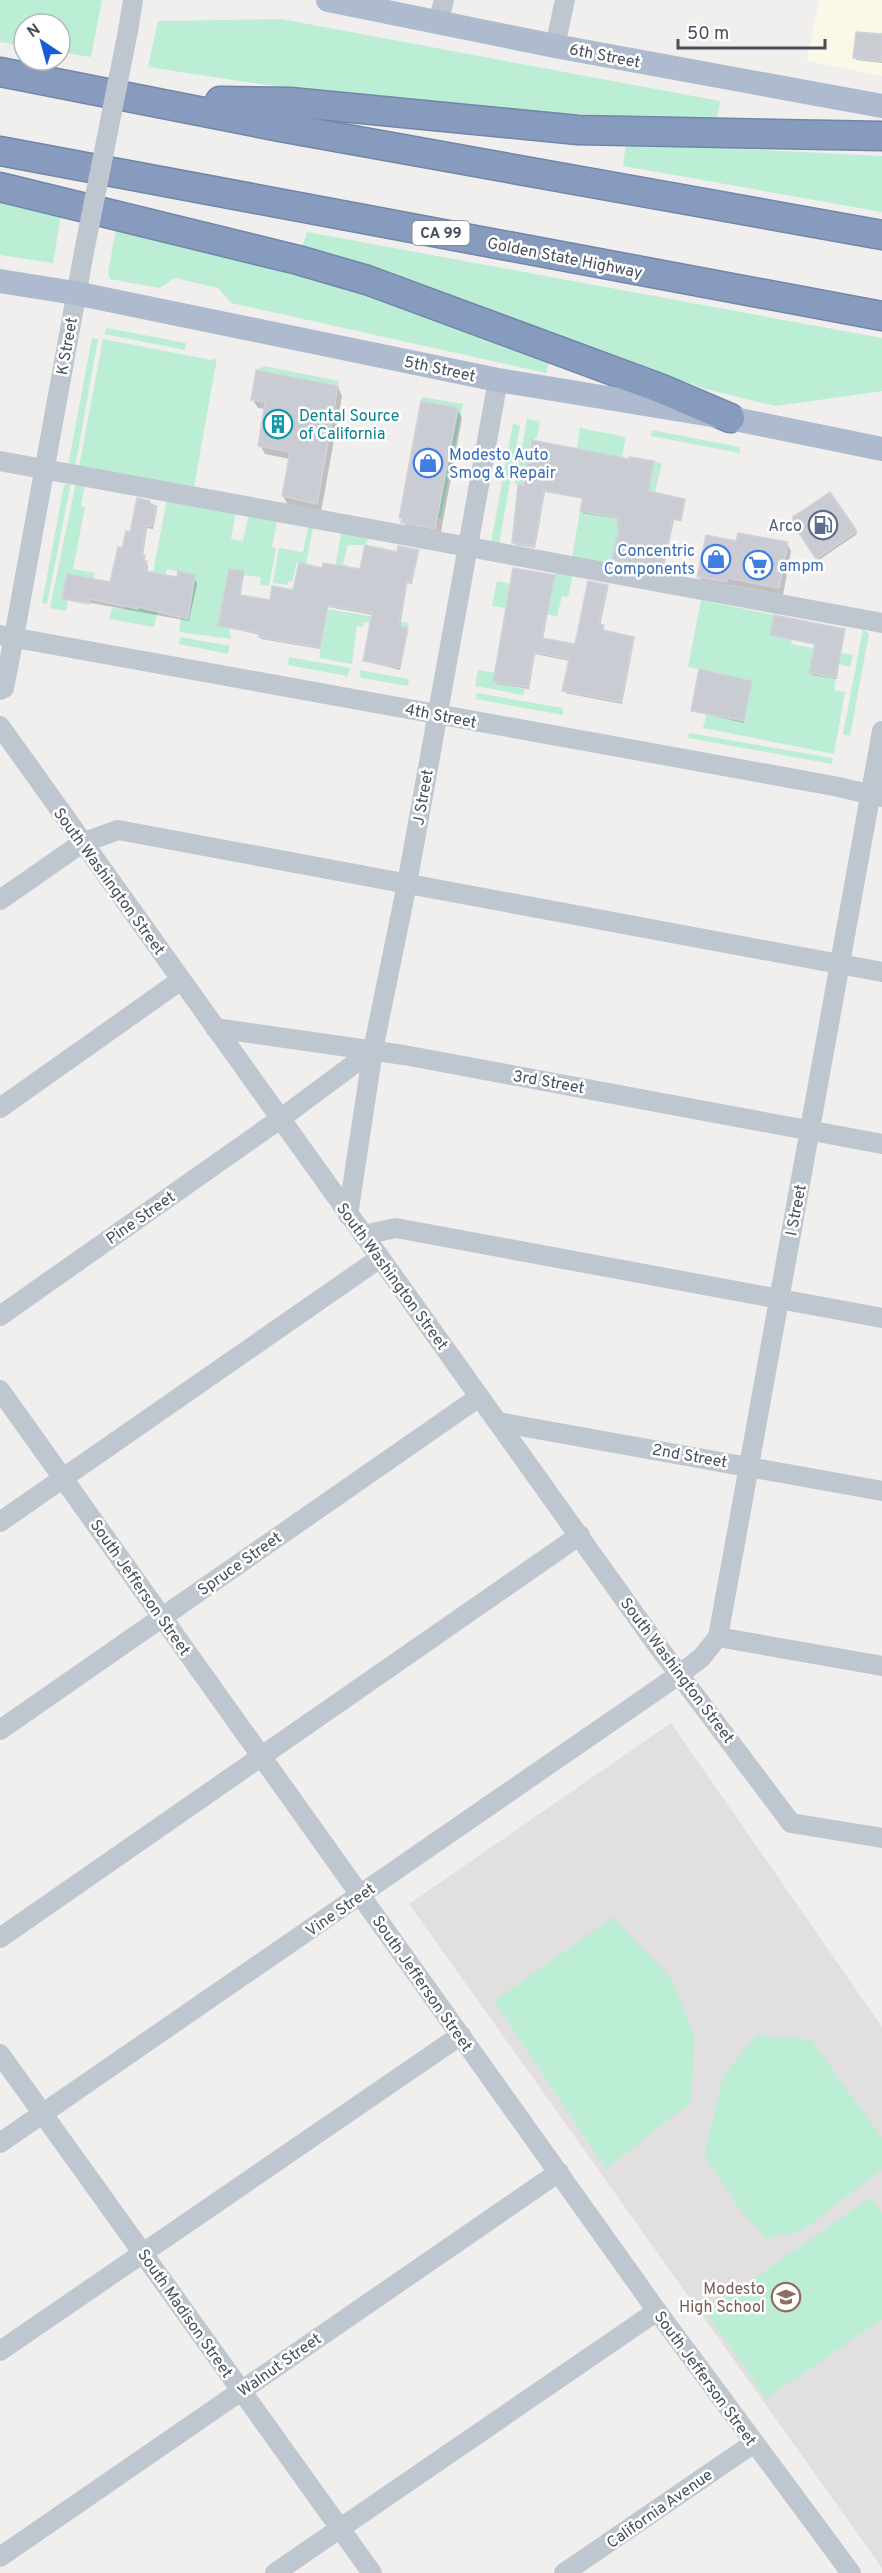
<svg xmlns="http://www.w3.org/2000/svg" width="882" height="2573" font-family="Overpass,sans-serif">
  <rect width="100%" height="100%" fill="#f1eeee"/>
  <path fill="#fcf8e7" d="M819,0h63v76l-75,-15z"/>
  <path fill="#e2dfe0" d="M671,1723l211,304v541l-473,-664z"/>
  <g fill="#bceed5">
    <path d="M0,0h102l-11,57 -31,-5v-28h-36v22l-24,-4z"/>
    <path d="M281,19l439,82 -3,19 -206,-9 -159,-13 -204,-31 10,-46z"/>
    <path d="M626,143l256,13v56l-259,-46z"/>
    <path d="M0,200l61,16 -8,47 -53,-8z"/>
    <path d="M116,228l242,64 191,71 -3,10 -315,-70 -13,-15 -43,-10 -16,10 -49,-9 -2,-6z"/>
    <path d="M307,232l575,106v53l-106,15 -67,-16 -408,-140z"/>
    <path d="M107,328l79,15 -1,7 -81,-16z"/>
    <path d="M92,338l6,1 -23,128 -7,-1z"/>
    <path d="M103,339l108,21 6,-2 -23,129 -115,-20z"/>
    <path d="M264,366l75,15 -1,5 -82,-16z"/>
    <path d="M422,397l41,7 -22,114h-4l20,-110 -36,-7z"/>
    <path d="M527,419l13,2 -3,17 -6,2 -7,45 -9,-1z"/>
    <path d="M513,423l7,3 -21,118 -8,-2z"/>
    <path d="M580,428l46,9 -4,20 -46,-3z"/>
    <path d="M652,430l87,17 1,6 -89,-17z"/>
    <path d="M654,461l8,2 -14,58 -36,38 -12,3 -28,-5 8,-46 38,7 -1,6 25,4z"/>
    <path d="M76,482l9,1 -4,23 4,1 -12,62 22,4 -1,6 -27,-5 -5,24 6,2 -2,11 -16,-3z"/>
    <path d="M71,483l-24,121 -5,-1 22,-118z"/>
    <path d="M167,499l69,13 -5,27 12,2 6,-27 28,8 -5,25 4,1 -7,38 -9,-1 1,-8 -18,-2v-4l-14,-2 -11,57 11,2 2,11 -52,-7 2,-15 7,2 7,-44 -28,-6 -13,58 -45,-8 3,-11 11,1 1,-3 23,-2z"/>
    <path d="M308,528h5l-11,56 3,-20 -8,-2 -5,20 -4,-1 -1,4 -14,-2 6,-35 24,4z"/>
    <path d="M341,533l28,5 -4,7h-17l-5,19 4,1 -2,10 -11,-1z"/>
    <path d="M556,572l17,3 -5,22 -6,-1 -5,20 -65,-10 5,-25 14,3 -2,9 41,7z"/>
    <path d="M701,600l73,15 -4,20 22,4 -1,5 62,11 -3,12 -11,-3 1,-8 -27,-5 -4,21 27,6 -2,12 11,2 -11,62 -131,-26 15,-56 -30,-5z"/>
    <path d="M328,609l81,14 -1,5 -44,-6 -1,5 -6,-1 -5,38 -33,-6z"/>
    <path d="M863,629l6,5 -19,102 -7,-2z"/>
    <path d="M180,637l50,9 -2,8 -49,-10z"/>
    <path d="M289,657l62,11 -4,8 -59,-11z"/>
    <path d="M359,670l50,9 -1,7 -47,-8z"/>
    <path d="M478,670l17,3 4,11 26,5 -2,6 -48,-9z"/>
    <path d="M477,693l86,15v7l-87,-16z"/>
    <path d="M689,733l144,25 -1,6 -144,-26z"/>
    <path d="M613,1917l58,61 24,60 -4,64 -85,67 -112,-168z"/>
    <path d="M757,2035l54,5 71,98v31l-80,62 -37,7 -28,-33 -33,-51 19,-78z"/>
    <path d="M871,2197l11,15v107l-116,80 -60,-87z"/>
  </g>
  <g fill="#0003">
    <path d="M882,36v27l-26,-3 -1,-2z"/>
    <path d="M338,387l4,9 -21,116 -33,-7 -5,-9 7,-37 -25,-5 -5,-9 6,-36 -8,-1 -5,-8z"/>
    <path d="M457,409l5,9 -22,119 -32,-6 -7,-14z"/>
    <path d="M630,461l23,1 -4,30 36,11 -4,18 -7,-1 -11,51 -48,-10 4,-42 -36,-6 1,-14 -39,-7 -10,56 -20,-3 5,-59z"/>
    <path d="M830,494l27,40 -38,26 -27,-40z"/>
    <path d="M149,502l8,8 -4,19 -6,-1 -4,28 5,10 -1,7 31,5 16,-2 3,8 -8,37 -125,-23 47,-14 12,-34z"/>
    <path d="M738,543l49,1 4,7 -8,44 -52,-10 -1,4 -27,-5 -4,-7z"/>
    <path d="M418,551l-6,33 -5,-1 -7,45 8,3 -8,39 -36,-9 9,-46 -45,-8 -8,42 -59,-10 -1,-4 -40,-9 23,-53 -3,23 31,6 23,-10 30,-23 37,2 37,-17z"/>
    <path d="M554,577l-11,62 33,7 31,-60 1,3 -8,37 4,6 29,6 1,3 -12,63 -57,-11 5,-32 -35,-7 -6,35 -32,-5 -2,-3z"/>
    <path d="M844,630l-7,49 -25,-4 4,-30 -44,-10z"/>
    <path d="M751,682l-7,41 -51,-12z"/>
  </g>
  <g fill="#caccd4" stroke="#d2d3da" stroke-width="1.5">
    <path d="M856,32l26,2v27l-29,-3z"/>
    <path d="M256,370l82,16 -21,118 -35,-8 8,-44 -32,-6 7,-44 -14,-2z"/>
    <path d="M421,401l37,7 -23,121 -34,-6 1,-5h-3z"/>
    <path d="M532,440l97,19v-2l25,4 -6,30 37,8 -4,21 -8,-2 -10,51 -51,-10 8,-35h-3l1,-6 -38,-7 3,-13 -39,-7 -10,56 -22,-4 6,-58h6z"/>
    <path d="M830,492l27,39 -41,28 -23,-35v-7z"/>
    <path d="M137,498l13,3v3l7,2 -5,20h-6l-4,29h3l-1,6h3l-2,10 32,6 1,-6 17,4 -7,44 -50,-12v2l-48,-10 -1,5 -27,-5 5,-25 43,8 8,-35 4,1 4,-17 4,1z"/>
    <path d="M738,533l50,9 -9,46 -52,-10 -1,4 -29,-5 9,-42 30,6z"/>
    <path d="M365,545l32,7 1,-6 21,4 -8,33 -4,-1 -8,44 9,2 -8,40 -37,-7 9,-48 -44,-7 -8,42 -62,-11 1,-4 -41,-7 11,-57 15,2 -4,24 30,5 2,-14 21,4 6,-27 23,5 1,-5 37,6z"/>
    <path d="M513,568l42,7 -13,63 33,6 13,-63 20,4 -9,39 5,1 -1,5 31,7 -13,65 -59,-11 7,-32 -35,-7 -6,35 -35,-5z"/>
    <path d="M774,615l71,14 -9,49 -27,-5 6,-29 -45,-9z"/>
    <path d="M699,669l53,12 -8,40 -53,-10z"/>
  </g>
  <g fill="none" stroke-linecap="round" stroke-linejoin="round">
    <g stroke="#7186a9" stroke-width="31">
      <g id="highway">
        <path d="M0,72l280,55 602,108"/>
        <path d="M220,101l70,1 288,28 304,6"/>
        <path d="M0,151l882,165"/>
        <path d="M0,187l298,73 69,20 295,109 68,29"/>
      </g>
    </g>
    <g stroke="#bec7d0" stroke-width="20">
      <path d="M438,23l6,-23"/>
      <path d="M128,31l5,-31"/>
      <path d="M555,46l10,-46"/>
      <path d="M0,461l882,162"/>
      <path d="M0,635l834,151 48,11"/>
      <path d="M0,690l4,-2 10,-51 70,-385"/>
      <path d="M0,726l654,915 137,182 91,15"/>
      <path d="M0,900l82,-57 36,-13 764,142"/>
      <path d="M215,1028l189,27 478,89"/>
      <path d="M0,1108l181,-128"/>
      <path d="M348,1215l25,-165 34,-166 91,-504"/>
      <path d="M363,1235l33,-7 486,90"/>
      <path d="M0,1316l280,-197 93,-69"/>
      <path d="M0,1390l657,921 194,262"/>
      <path d="M498,1422l384,69"/>
      <path d="M0,1522l380,-264"/>
      <path d="M718,1637l164,29"/>
      <path d="M0,1730l479,-333"/>
      <path d="M0,1938l580,-403"/>
      <path d="M0,2054l372,519"/>
      <path d="M0,2143l680,-469 21,-16 17,-21 164,-906"/>
      <path d="M0,2351l461,-316"/>
      <path d="M0,2557l559,-385"/>
      <path d="M275,2573l382,-262"/>
      <path d="M564,2573l190,-130"/>
    </g>
    <g stroke="#aebacd" stroke-width="24">
      <path d="M328,0l227,46 327,60"/>
      <path d="M0,281l75,12 423,87 232,38 152,31"/>
    </g>
    <use href="#highway" stroke="#869bbd" stroke-width="28"/>
    <path stroke="#bec7d0" stroke-width="20" d="M84,252l44,-221"/>
  </g>
  <defs>
    <g id="building-ring" transform="scale(1.5)"><circle r="9.5" fill="#fff" stroke="#0f9aa8" stroke-width="1.5"/><path d="M-4-6H4V6H1V3H-1V6H-4ZM-2.5-4.3h1.7v1.8h-1.7ZM.8-4.3h1.7v1.8H.8ZM-2.5-1h1.7V.8h-1.7ZM.8-1h1.7V.8H.8Z" fill="#0f9aa8"/></g>
    <g id="shop-ring" transform="scale(1.5)"><circle r="9.5" fill="#fff" stroke="#3f7fe0" stroke-width="1.5"/><path d="M-5-2.5h2.3a2.7 3.5 0 0 1 5.4 0H5L5.5 6h-11ZM-1.5-2.5h3a1.5 2.3 0 0 0-3 0Z" fill="#3f7fe0"/></g>
    <g id="fuel-ring" transform="scale(1.5)"><circle r="9.5" fill="#fff" stroke="#5c6f8a" stroke-width="1.5"/><path d="M-5.5-6h7V0h2V4h1.3V-2.5L3-4.5l.8-.8L6-3V5H2.5V1h-1V6h-7ZM-4.2-4.7v3.2H.2V-4.7Z" fill="#5c6f8a"/></g>
    <g id="supermarket-ring" transform="scale(1.5)"><circle r="9.5" fill="#fff" stroke="#3f7fe0" stroke-width="1.5"/><path d="M-6-5.5h2.5l.6 2H6L4.5 2H-2.5L-4.4-4H-6ZM-1.5 3.2a1.3 1.3 0 1 0 .1 0ZM3 3.2a1.3 1.3 0 1 0 .1 0Z" fill="#3f7fe0"/></g>
    <g id="school-ring" transform="scale(1.5)"><circle r="9.5" fill="#fff" stroke="#8d6e63" stroke-width="1.5"/><path d="M0-5L7-2L0 1L-7-2ZM-4 1L0 2.5L4 1V4Q0 6-4 4Z" fill="#8d6e63"/></g>
  </defs>
  <g fill-rule="evenodd">
    <use href="#building-ring" x="278" y="424"/>
    <use href="#shop-ring" x="428" y="463"/>
    <use href="#fuel-ring" x="823" y="525"/>
    <use href="#shop-ring" x="716" y="559"/>
    <use href="#supermarket-ring" x="758" y="565"/>
    <use href="#school-ring" x="786" y="2297"/>
  </g>
  <g text-anchor="middle" stroke-width="5" stroke-linejoin="round" paint-order="stroke">
    <rect fill="#fff" stroke="#7e848c" stroke-width="1.5" x="412.5" y="221" width="57" height="24" rx="4.5"/>
    <g font-size="15" font-weight="bold" fill="#464f5b">
      <text x="441" y="238">CA 99</text>
    </g>
    <g font-size="16" fill="#464f5b" stroke="#fff">
      <text transform="translate(605 55) rotate(11)" y="6">6th Street</text>
      <text transform="translate(565 257) rotate(11)" y="6">Golden State Highway</text>
      <text transform="translate(66 346) rotate(-80)" y="6">K Street</text>
      <text transform="translate(440 368) rotate(12)" y="6">5th Street</text>
      <text transform="translate(441 715) rotate(11)" y="6">4th Street</text>
      <text transform="translate(422 797) rotate(-80)" y="6">J Street</text>
      <text transform="translate(110 881) rotate(54)" y="6">South Washington Street</text>
      <text transform="translate(549 1081) rotate(10)" y="6">3rd Street</text>
      <text transform="translate(795 1210) rotate(-79)" y="6">I Street</text>
      <text transform="translate(140 1217) rotate(-35)" y="6">Pine Street</text>
      <text transform="translate(393 1276) rotate(54)" y="6">South Washington Street</text>
      <text transform="translate(690 1455) rotate(10)" y="6">2nd Street</text>
      <text transform="translate(239 1563) rotate(-35)" y="6">Spruce Street</text>
      <text transform="translate(141 1587) rotate(55)" y="6">South Jefferson Street</text>
      <text transform="translate(678 1670) rotate(53)" y="6">South Washington Street</text>
      <text transform="translate(340 1909) rotate(-35)" y="6">Vine Street</text>
      <text transform="translate(423 1983) rotate(55)" y="6">South Jefferson Street</text>
      <text transform="translate(186 2313) rotate(55)" y="6">South Madison Street</text>
      <text transform="translate(279 2364) rotate(-35)" y="6">Walnut Street</text>
      <text transform="translate(706 2378) rotate(54)" y="6">South Jefferson Street</text>
      <text transform="translate(659 2508) rotate(-35)" y="6">California Avenue</text>
    </g>
    <g font-size="16" fill="#0d838f" stroke="#fff" text-anchor="start">
      <text x="299" y="421">Dental Source<tspan x="299" dy="18">of California</tspan></text>
    </g>
    <g font-size="16" fill="#366cbe" stroke="#fff" text-anchor="start">
      <text x="449" y="460">Modesto Auto<tspan x="449" dy="18">Smog &amp; Repair</tspan></text>
      <text x="695" y="556" text-anchor="end">Concentric<tspan x="695" dy="18">Components</tspan></text>
      <text x="779" y="571">ampm</text>
    </g>
    <g font-size="16" fill="#4e5e75" stroke="#fff" text-anchor="end">
      <text x="802" y="531">Arco</text>
    </g>
    <g font-size="16" fill="#785e54" stroke="#fff" text-anchor="end">
      <text x="765" y="2294">Modesto<tspan x="765" dy="18">High School</tspan></text>
    </g>
  </g>
  <g transform="translate(42 42) rotate(324)"><circle r="28" fill="#ffffff" stroke="#b5b9bd" stroke-width="1.5"/>
  <path d="M0-4.5L10 22L0 15L-10 22Z" fill="#1a5bde"/>
  <text y="-9" font-size="16" font-weight="bold" text-anchor="middle" fill="#464f5b">N</text>
  </g>
  <path d="M678 39v9h147v-9" fill="none" stroke="#464f5b" stroke-width="3"/>
  <text x="687" y="39" font-size="18" fill="#464f5b" stroke="#ffffff" stroke-width="4.5" paint-order="stroke">50 m</text>
</svg>
